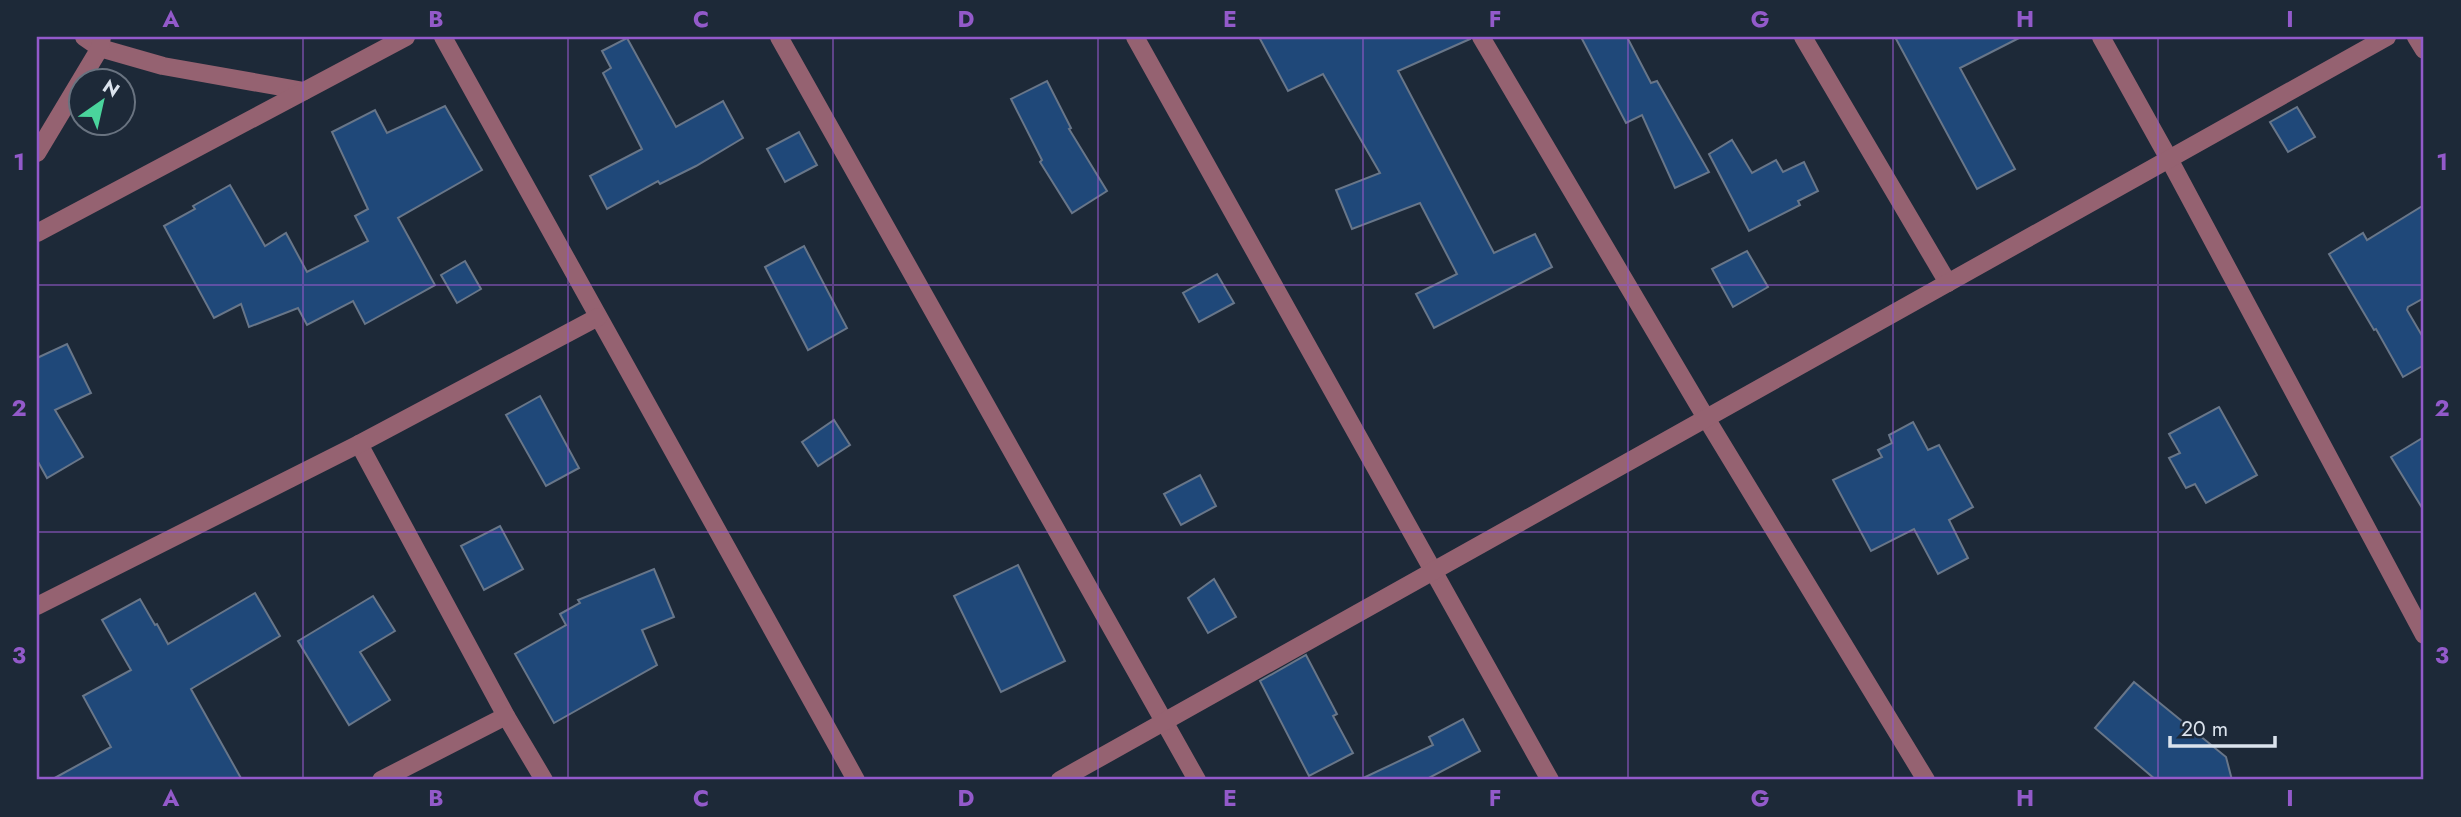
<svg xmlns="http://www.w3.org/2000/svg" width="2461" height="817" font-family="Jost,sans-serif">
  <rect width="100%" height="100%" fill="#1d2938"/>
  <g fill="#1f4879" stroke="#687689" stroke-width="2">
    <path d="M1259,37h211v2l-72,32 96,182 41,-19 17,33 -118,61 -18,-34 41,-20 -37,-71 -68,26 -16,-39 44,-17 -57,-99 -35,17z"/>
    <path d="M1581,37h46l24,46 6,-2 52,91 -34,16 -33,-73 -16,8z"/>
    <path d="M1895,37h126l-61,31 55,101 -38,20z"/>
    <path d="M627,38l49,89 47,-26 20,37 -47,28 -36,18 -2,-3 -51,28 -17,-33 52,-27 -39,-76 8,-5 -9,-17z"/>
    <path d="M1047,81l24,47 -2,1 38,62 -35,22 -32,-51 2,-2 -31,-61z"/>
    <path d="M445,106l37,64 -84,48 37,67 -70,39 -12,-23 -46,24 -9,-17 -49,19 -8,-23 -27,14 -50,-92 31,-17 -2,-3 37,-21 35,61 21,-13 21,39 61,-31 -13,-25 13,-7 -36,-77 43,-22 12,23z"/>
    <path d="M2297,107l18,30 -27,15 -18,-30z"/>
    <path d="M799,132l18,33 -32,17 -18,-33z"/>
    <path d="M1732,140l20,33 24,-13 7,12 21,-10 14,29 -20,10 2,4 -51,26 -40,-77z"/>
    <path d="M2424,205v93l-16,9 -1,3 17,29v26l-21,12 -27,-48 -2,1 -45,-76 34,-21 4,7z"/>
    <path d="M804,246l43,82 -39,22 -43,-83z"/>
    <path d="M1747,251l21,36 -35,20 -21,-38z"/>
    <path d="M465,261l16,28 -24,14 -16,-28z"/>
    <path d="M1217,274l17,29 -35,19 -16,-29z"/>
    <path d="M67,344l24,49 -36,17 28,47 -36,21 -10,-18v-102z"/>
    <path d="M540,396l39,72 -33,18 -40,-71z"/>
    <path d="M2219,407l38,68 -51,28 -11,-19 -9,4 -17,-30 11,-5 -11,-19z"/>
    <path d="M834,420l16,25 -32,21 -16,-24z"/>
    <path d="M1913,422l15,28 11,-5 34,62 -24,13 19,38 -30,16 -24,-45 -43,22 -38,-71 49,-23 -4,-7 14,-7 -3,-8z"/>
    <path d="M2424,437v74l-33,-54z"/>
    <path d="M1200,475l16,31 -35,19 -17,-31z"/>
    <path d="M500,526l23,43 -39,21 -23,-44z"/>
    <path d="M1018,565l47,96 -64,31 -47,-96z"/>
    <path d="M654,569l20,48 -32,13 15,35 -103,58 -39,-69 51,-29 -6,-11 20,-11 -2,-3z"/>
    <path d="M1214,579l22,38 -28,16 -20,-35z"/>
    <path d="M255,593l25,43 -89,53 51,91h-191l60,-33 -28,-51 48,-26 -29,-50 38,-21 15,26 2,-1 11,20z"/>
    <path d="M373,596l22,35 -35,21 30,48 -41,25 -51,-84z"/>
    <path d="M1306,655l31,59 -4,2 20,37 -44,23 -49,-95z"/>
    <path d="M2134,682l92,75 6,23h-76l-61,-52z"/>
    <path d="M1463,719l17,32 -55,29h-66l74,-35 -4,-8z"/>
  </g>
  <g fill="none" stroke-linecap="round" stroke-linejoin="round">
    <g stroke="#956271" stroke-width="18">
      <path d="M84,37l16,11 63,18 141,25"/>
      <path d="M443,37l413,743"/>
      <path d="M779,37l418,743"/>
      <path d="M1135,37l415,743"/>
      <path d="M1481,37l225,381 220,362"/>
      <path d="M1803,37l145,246"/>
      <path d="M2101,37l68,122 255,476"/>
      <path d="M2416,37l8,13"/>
      <path d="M37,153l63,-105 2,-11"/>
      <path d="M37,233l369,-196"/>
      <path d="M359,444l147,272 38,64"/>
      <path d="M37,606l322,-162 239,-127"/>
      <path d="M381,780l125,-64"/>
      <path d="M1060,780l1327,-743"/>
    </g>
  </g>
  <path fill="none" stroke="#935aca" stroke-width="2" stroke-opacity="0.55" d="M303,37v743M568,37v743M833,37v743M1098,37v743M1363,37v743M1628,37v743M1893,37v743M2158,37v743M37,285h2387M37,532h2387"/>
  <rect width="2461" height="817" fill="none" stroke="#1d2938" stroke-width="77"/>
  <g transform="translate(102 102) rotate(34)"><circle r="33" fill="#1d2938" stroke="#697380" stroke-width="2"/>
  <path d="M0-5L12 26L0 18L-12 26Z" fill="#4ad49c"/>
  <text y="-10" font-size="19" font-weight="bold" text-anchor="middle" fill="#dbe3ed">N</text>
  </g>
  <path d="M2170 736v10h105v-10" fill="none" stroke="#dbe3ed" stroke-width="3.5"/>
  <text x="2181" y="736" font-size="21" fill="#dbe3ed" stroke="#1d2938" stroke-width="5" paint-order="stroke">20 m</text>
  <rect x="38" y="38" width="2384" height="740" fill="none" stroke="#935aca" stroke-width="2.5"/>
  <g font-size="23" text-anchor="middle" font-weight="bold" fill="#935aca">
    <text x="171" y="27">A</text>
    <text x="436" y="27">B</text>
    <text x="701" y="27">C</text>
    <text x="966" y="27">D</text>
    <text x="1230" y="27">E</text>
    <text x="1495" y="27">F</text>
    <text x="1760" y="27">G</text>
    <text x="2025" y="27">H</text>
    <text x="2290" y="27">I</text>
    <text x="19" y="170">1</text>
    <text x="2442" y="170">1</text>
    <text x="19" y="416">2</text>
    <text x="2442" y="416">2</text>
    <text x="19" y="663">3</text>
    <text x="2442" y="663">3</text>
    <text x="171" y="806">A</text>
    <text x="436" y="806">B</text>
    <text x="701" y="806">C</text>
    <text x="966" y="806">D</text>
    <text x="1230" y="806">E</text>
    <text x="1495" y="806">F</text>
    <text x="1760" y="806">G</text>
    <text x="2025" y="806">H</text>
    <text x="2290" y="806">I</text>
  </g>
</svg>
